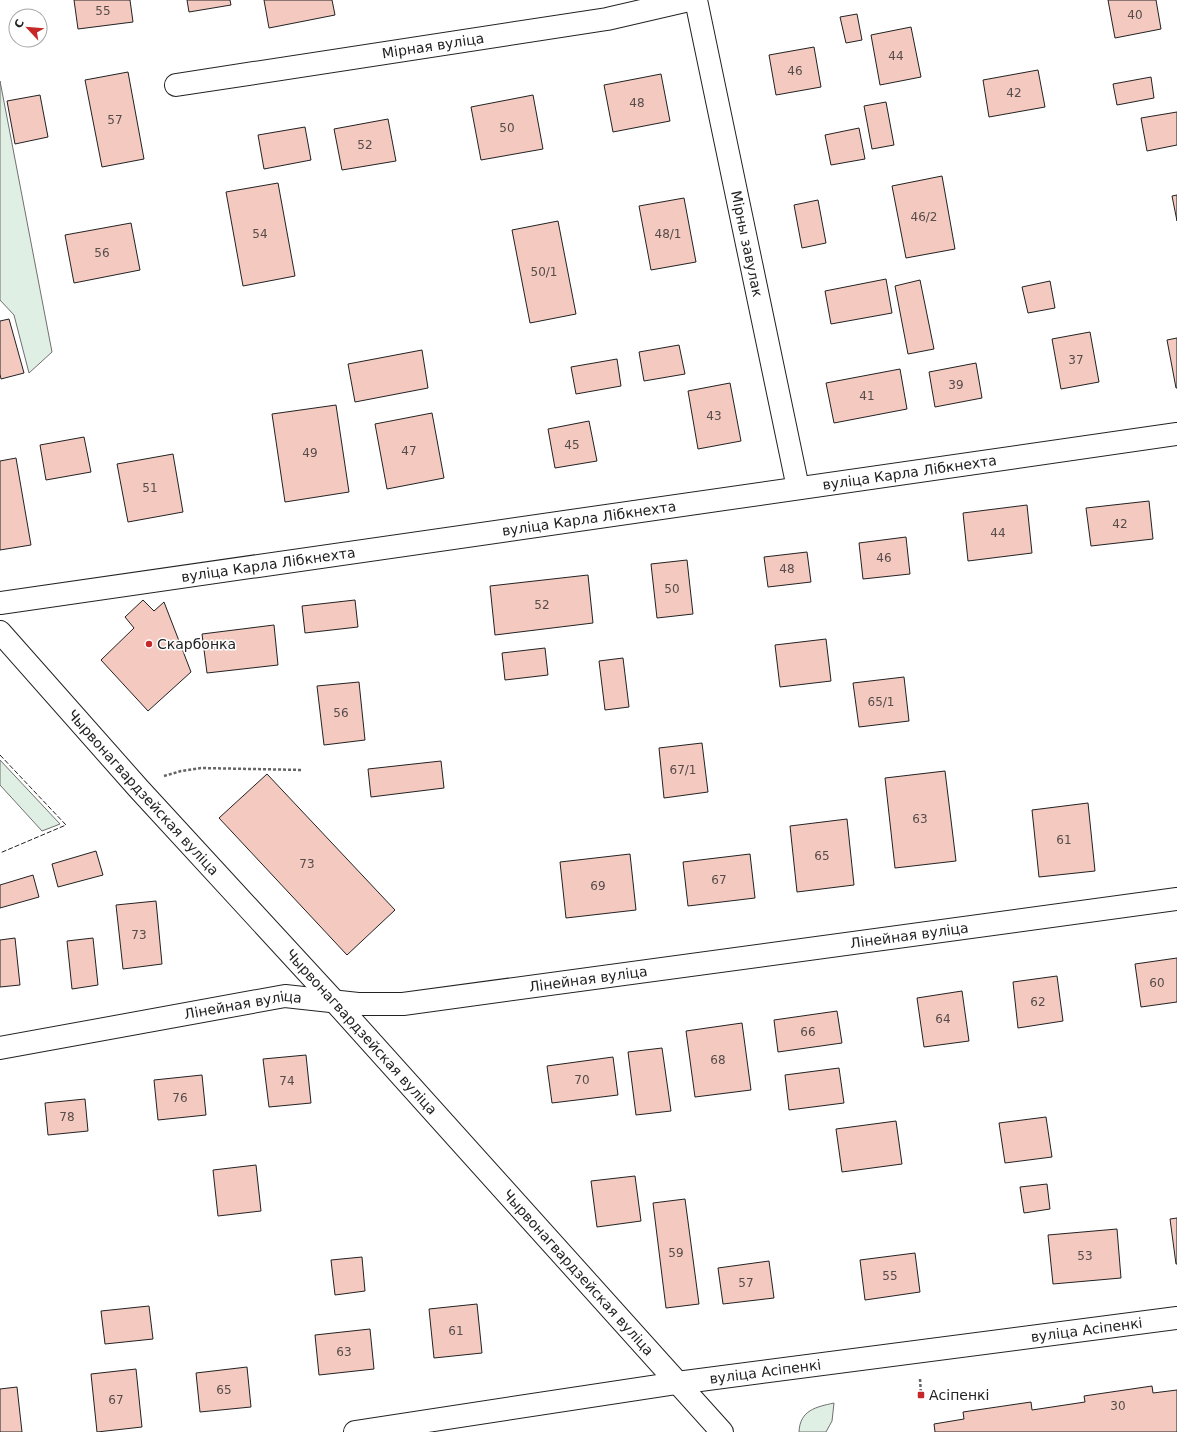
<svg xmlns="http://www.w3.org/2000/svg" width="1177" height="1432" font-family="'DejaVu Sans',sans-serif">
  <rect width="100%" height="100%" fill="#fff"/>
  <g fill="#e0efe3" stroke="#6f6f6f">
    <path d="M0,81l52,271 -23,21 -15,-58 -14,-15z"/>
    <path d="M0,760l60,64 -18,7 -42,-46z"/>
    <path d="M834,1403l-2,18 -6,11h-27c1,-22 17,-25 35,-29z"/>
  </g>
  <g fill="#f3c9c0" stroke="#222">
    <path d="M74,0h56l3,22 -55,7z"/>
    <path d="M187,0h43l1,5 -42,7z"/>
    <path d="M264,0h68l3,15 -66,13z"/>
    <path d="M1108,0h48l5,29 -46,9z"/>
    <path d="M857,14l5,26 -16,3 -6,-26z"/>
    <path d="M911,27l10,50 -41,8 -9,-50z"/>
    <path d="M814,47l7,40 -45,8 -7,-40z"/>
    <path d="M1038,70l7,37 -56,10 -6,-37z"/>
    <path d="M128,72l16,87 -42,8 -17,-87z"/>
    <path d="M661,74l9,47 -57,11 -9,-47z"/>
    <path d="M1151,77l3,21 -37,7 -4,-21z"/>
    <path d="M40,95l8,42 -33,7 -8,-43z"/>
    <path d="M533,95l10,54 -62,11 -10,-53z"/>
    <path d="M886,102l8,43 -22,4 -8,-43z"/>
    <path d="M1177,112v33l-30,6 -6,-33z"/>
    <path d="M388,119l8,42 -54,9 -8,-41z"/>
    <path d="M305,127l6,33 -47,9 -6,-34z"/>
    <path d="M859,128l6,31 -34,6 -6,-30z"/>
    <path d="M942,176l13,73 -49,9 -14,-72z"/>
    <path d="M278,183l17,93 -52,10 -17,-94z"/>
    <path d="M1177,195v26l-5,-25z"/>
    <path d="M684,198l12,64 -45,8 -12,-64z"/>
    <path d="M818,200l8,43 -24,5 -8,-43z"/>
    <path d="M558,221l18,93 -46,9 -18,-93z"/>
    <path d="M131,223l9,47 -66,13 -9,-48z"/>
    <path d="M886,279l6,34 -61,11 -6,-33z"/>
    <path d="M920,280l14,69 -26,5 -13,-68z"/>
    <path d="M1050,281l5,27 -27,5 -6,-26z"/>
    <path d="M9,319l15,54 -23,6 -1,-5v-53z"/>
    <path d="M1090,332l9,50 -38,7 -9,-50z"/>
    <path d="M1177,338v50h-1l-9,-48z"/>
    <path d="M679,345l6,29 -41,7 -5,-29z"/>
    <path d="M422,350l6,38 -73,14 -7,-38z"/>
    <path d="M617,359l4,27 -45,8 -5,-27z"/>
    <path d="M976,363l6,35 -47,9 -6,-35z"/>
    <path d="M900,369l7,40 -73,14 -8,-40z"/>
    <path d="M730,383l11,58 -43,8 -10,-58z"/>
    <path d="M336,405l13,87 -64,10 -13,-88z"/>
    <path d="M432,413l12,65 -57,11 -12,-65z"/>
    <path d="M589,421l8,40 -42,7 -7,-39z"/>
    <path d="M84,437l7,35 -45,8 -6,-35z"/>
    <path d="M173,454l10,58 -55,10 -11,-58z"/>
    <path d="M16,458l15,87 -31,5v-89z"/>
    <path d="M1149,501l4,38 -62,7 -5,-38z"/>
    <path d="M1027,505l5,48 -64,8 -5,-48z"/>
    <path d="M906,537l4,37 -47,5 -4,-36z"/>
    <path d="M807,552l4,30 -43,5 -4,-30z"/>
    <path d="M687,560l6,54 -36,4 -6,-54z"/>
    <path d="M588,575l5,48 -98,12 -5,-49z"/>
    <path d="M143,600l11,11 10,-9 27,70 -43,39 -47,-51 33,-32 -9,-11z"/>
    <path d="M355,600l3,27 -53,6 -3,-27z"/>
    <path d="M274,625l4,40 -71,8 -5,-39z"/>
    <path d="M826,639l5,42 -51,6 -5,-42z"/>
    <path d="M545,648l3,27 -43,5 -3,-27z"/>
    <path d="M623,658l6,49 -24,3 -6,-49z"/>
    <path d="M904,677l5,44 -50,6 -6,-44z"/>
    <path d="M359,682l6,58 -41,5 -7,-59z"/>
    <path d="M702,743l6,49 -44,6 -5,-50z"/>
    <path d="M441,761l3,27 -73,9 -3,-28z"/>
    <path d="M945,771l11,90 -61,7 -10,-90z"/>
    <path d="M267,774l128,136 -48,45 -128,-137z"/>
    <path d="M1088,803l7,68 -56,6 -7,-67z"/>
    <path d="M847,819l7,66 -57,7 -7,-66z"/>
    <path d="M96,851l7,24 -45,12 -6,-23z"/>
    <path d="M630,854l6,56 -70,8 -6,-56z"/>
    <path d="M750,854l5,44 -67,8 -5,-44z"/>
    <path d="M33,875l6,22 -39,11v-23z"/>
    <path d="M156,901l6,63 -39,5 -7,-64z"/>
    <path d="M15,938l5,47 -20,2v-47z"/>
    <path d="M93,938l5,47 -26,4 -5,-48z"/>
    <path d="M1177,958v44l-36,5 -6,-43z"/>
    <path d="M1057,976l6,45 -45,7 -5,-46z"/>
    <path d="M962,991l7,50 -45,6 -7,-49z"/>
    <path d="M837,1011l5,32 -64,9 -4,-32z"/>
    <path d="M742,1023l9,67 -56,7 -9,-66z"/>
    <path d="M662,1048l9,63 -35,4 -8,-63z"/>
    <path d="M306,1055l5,48 -42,4 -6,-48z"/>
    <path d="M613,1057l5,38 -66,8 -5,-37z"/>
    <path d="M839,1068l5,35 -55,7 -4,-35z"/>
    <path d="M202,1075l4,40 -48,5 -4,-40z"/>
    <path d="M85,1099l3,32 -40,4 -3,-32z"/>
    <path d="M1046,1117l6,40 -47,6 -6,-40z"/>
    <path d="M896,1121l6,43 -60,8 -6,-43z"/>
    <path d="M256,1165l5,46 -43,5 -5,-46z"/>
    <path d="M635,1176l6,45 -44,6 -6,-46z"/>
    <path d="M1047,1184l3,25 -26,4 -4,-26z"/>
    <path d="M685,1199l14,105 -33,4 -13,-105z"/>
    <path d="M1177,1218v46h-1l-6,-45z"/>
    <path d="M1117,1229l4,49 -68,6 -5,-49z"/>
    <path d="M915,1253l5,39 -55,8 -5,-40z"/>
    <path d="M362,1257l3,34 -30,4 -4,-35z"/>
    <path d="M769,1261l5,37 -51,6 -5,-36z"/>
    <path d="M477,1304l5,49 -48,5 -5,-49z"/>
    <path d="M149,1306l4,33 -48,5 -4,-33z"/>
    <path d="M370,1329l4,40 -55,6 -4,-40z"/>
    <path d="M247,1367l4,40 -51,5 -4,-39z"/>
    <path d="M136,1369l6,58 -45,5 -6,-58z"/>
    <path d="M1152,1386l1,7 24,-3v42h-242l-1,-8 30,-5 -1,-7 68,-10 1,8 53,-8 -1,-6z"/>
    <path d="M17,1387l5,45h-22v-43z"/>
  </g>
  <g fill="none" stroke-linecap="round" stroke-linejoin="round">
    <g stroke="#222" stroke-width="24">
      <g id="minor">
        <path id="s1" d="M696,0l102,488"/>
        <path id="s2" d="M176,85l431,-66 82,-19"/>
        <path id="s3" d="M0,603l1177,-169"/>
        <path id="s4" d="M0,1048l285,-52 73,8h45l774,-105"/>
        <path d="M355,1432l322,-49"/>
      </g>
    </g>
    <g stroke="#222" stroke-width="24">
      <g id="secondary">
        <path id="s5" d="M0,632l139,157 196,213 387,430"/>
        <path id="s6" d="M677,1383l500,-65"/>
      </g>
    </g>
    <g stroke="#646464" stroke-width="2.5" stroke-dasharray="3 2" stroke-linecap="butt">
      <path d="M164,776l17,-5 20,-3 102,2"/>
      <path d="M920,1379l1,16"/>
    </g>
    <use href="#minor" stroke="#fff" stroke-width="22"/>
    <use href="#secondary" stroke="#fff" stroke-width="22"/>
    <path stroke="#222" stroke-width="1" stroke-dasharray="5 2" stroke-linecap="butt" d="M0,755l66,70 -66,28"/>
  </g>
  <g fill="#c62828" stroke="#fff" stroke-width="1.5">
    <circle cx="149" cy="644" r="4"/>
    <rect x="917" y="1391" width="8" height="8" rx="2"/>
  </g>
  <g text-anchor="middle" stroke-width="3" stroke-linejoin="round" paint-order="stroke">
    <g font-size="12" fill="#564c4a">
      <text x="103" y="15">55</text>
      <text x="1135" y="19">40</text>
      <text x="896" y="60">44</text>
      <text x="795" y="75">46</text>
      <text x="1014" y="97">42</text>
      <text x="637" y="107">48</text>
      <text x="115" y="124">57</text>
      <text x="507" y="132">50</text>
      <text x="365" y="149">52</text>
      <text x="924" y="221">46/2</text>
      <text x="260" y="238">54</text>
      <text x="668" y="238">48/1</text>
      <text x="102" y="257">56</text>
      <text x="544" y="276">50/1</text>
      <text x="1076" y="364">37</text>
      <text x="956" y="389">39</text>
      <text x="867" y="400">41</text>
      <text x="714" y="420">43</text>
      <text x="572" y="449">45</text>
      <text x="409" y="455">47</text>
      <text x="310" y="457">49</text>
      <text x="150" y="492">51</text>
      <text x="1120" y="528">42</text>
      <text x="998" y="537">44</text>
      <text x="884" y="562">46</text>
      <text x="787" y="573">48</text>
      <text x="672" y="593">50</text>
      <text x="542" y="609">52</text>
      <text x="881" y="706">65/1</text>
      <text x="341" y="717">56</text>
      <text x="683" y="774">67/1</text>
      <text x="920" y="823">63</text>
      <text x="1064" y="844">61</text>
      <text x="822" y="860">65</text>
      <text x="307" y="868">73</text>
      <text x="719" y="884">67</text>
      <text x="598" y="890">69</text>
      <text x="139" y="939">73</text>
      <text x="1157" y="987">60</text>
      <text x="1038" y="1006">62</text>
      <text x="943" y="1023">64</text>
      <text x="808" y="1036">66</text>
      <text x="718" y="1064">68</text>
      <text x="582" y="1084">70</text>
      <text x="287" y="1085">74</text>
      <text x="180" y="1102">76</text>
      <text x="67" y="1121">78</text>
      <text x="676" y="1257">59</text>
      <text x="1085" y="1260">53</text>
      <text x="890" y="1280">55</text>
      <text x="746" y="1287">57</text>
      <text x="456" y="1335">61</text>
      <text x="344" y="1356">63</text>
      <text x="224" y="1394">65</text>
      <text x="116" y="1404">67</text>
      <text x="1118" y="1410">30</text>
    </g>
    <g font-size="14" fill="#222" stroke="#fff">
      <text dy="5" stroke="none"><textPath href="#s2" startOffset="260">Мірная вуліца</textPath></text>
      <text dy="5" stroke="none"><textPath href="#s1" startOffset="249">Мірны завулак</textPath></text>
      <text dy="5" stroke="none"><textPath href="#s3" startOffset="919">вуліца Карла Лібкнехта</textPath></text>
      <text dy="5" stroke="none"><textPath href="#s3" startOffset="595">вуліца Карла Лібкнехта</textPath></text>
      <text dy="5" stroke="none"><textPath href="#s3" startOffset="271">вуліца Карла Лібкнехта</textPath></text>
      <text dy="5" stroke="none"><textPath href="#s5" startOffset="215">Чырвонагвардзейская вуліца</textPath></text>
      <text dy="5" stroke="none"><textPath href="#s4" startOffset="919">Лінейная вуліца</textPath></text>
      <text dy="5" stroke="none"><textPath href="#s4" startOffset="595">Лінейная вуліца</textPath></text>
      <text dy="5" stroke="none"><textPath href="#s4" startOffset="247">Лінейная вуліца</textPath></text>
      <text dy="5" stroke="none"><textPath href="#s5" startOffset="539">Чырвонагвардзейская вуліца</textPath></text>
      <text dy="5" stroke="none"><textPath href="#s5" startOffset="863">Чырвонагвардзейская вуліца</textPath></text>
      <text dy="5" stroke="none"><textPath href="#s6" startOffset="413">вуліца Асіпенкі</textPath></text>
      <text dy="5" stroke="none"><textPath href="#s6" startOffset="89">вуліца Асіпенкі</textPath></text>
    </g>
    <g font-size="14" fill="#222" stroke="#fff" text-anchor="start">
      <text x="157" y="649">Скарбонка</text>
      <text x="929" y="1400">Асіпенкі</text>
    </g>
  </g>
  <g transform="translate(28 28) rotate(296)"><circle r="19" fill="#ffffff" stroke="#a7a7a7"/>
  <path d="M0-3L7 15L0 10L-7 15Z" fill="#c62828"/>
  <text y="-6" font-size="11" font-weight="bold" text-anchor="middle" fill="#222222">С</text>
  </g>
</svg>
